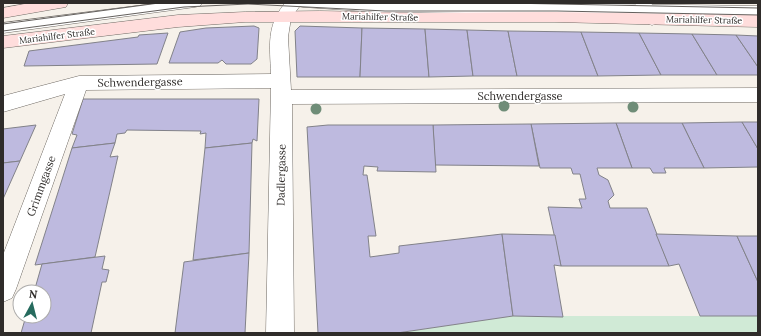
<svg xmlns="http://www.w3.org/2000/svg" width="761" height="336" font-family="Lora,serif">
  <rect width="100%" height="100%" fill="#f6f1ea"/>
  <path fill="#d0ead6" d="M513,316h245v17h-361z"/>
  <g fill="#bebadf" stroke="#828289">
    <path d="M254,26l5,2 -2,31 -6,5h-25l-4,-4 -4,3h-49l11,-31 26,-4z"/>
    <path d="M300,26l62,2 -2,49h-63l-2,-46z"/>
    <path d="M362,28l63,1 4,48h-69z"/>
    <path d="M425,29l42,1 6,46 -44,1z"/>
    <path d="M467,30l41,1 9,45h-44z"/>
    <path d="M508,31l73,1 17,44h-81z"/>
    <path d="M581,32l58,1 22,42 -63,1z"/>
    <path d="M168,33l-11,31 -133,2 5,-15 109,-14 1,-2z"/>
    <path d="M639,33l53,1 25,41h-56z"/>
    <path d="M692,34l44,1 22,32v8h-41z"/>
    <path d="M736,35l22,1v31z"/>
    <path d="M83,99h176l-2,42 -4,-2 -1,4 -47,5 1,-15 -6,1 1,-3 -74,-1 -2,3 -8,1 -2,9 -43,5 5,-13 -5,-1z"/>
    <path d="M742,122l16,27v18l-54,1 -22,-45z"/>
    <path d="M742,122h16v27z"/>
    <path d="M616,123h66l22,45h-40l2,5h-13l-3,-5h-18z"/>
    <path d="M616,123l16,45h-35l2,7 9,5 6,15 -6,6 2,7h37l22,58h-108l-13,-59 34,1 -3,-9h7l-6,-25h-7l-2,-6h-31l-9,-44z"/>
    <path d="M531,124l8,42 -104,-1 -2,-40z"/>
    <path d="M36,125l-16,36 -17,2v-34z"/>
    <path d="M328,125h105l3,47 -59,-1 1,-4 -14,-1 -1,9h4l9,61h-8l2,21 29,-4v-7l103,-12 11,82 -116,17h-79l-11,-206z"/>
    <path d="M115,143l-5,14 8,-1 -23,101 -60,8 37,-117z"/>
    <path d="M252,143l-3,110 -56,7 12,-112z"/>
    <path d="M20,161l-17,38v-36z"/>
    <path d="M502,234l53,1 6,31 -7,-1 9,52 -50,-1z"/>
    <path d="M656,234l81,2 21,46v34h-58l-21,-52 -10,2z"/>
    <path d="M737,236h21v46z"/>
    <path d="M249,253l-4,80h-70l9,-71z"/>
    <path d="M105,256l-3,13 7,1 -3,12h-4l-11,51h-70l5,-17h18v-24h-10l8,-28z"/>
  </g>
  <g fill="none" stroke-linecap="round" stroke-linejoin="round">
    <g stroke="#6f6a64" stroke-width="1">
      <g id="lane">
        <path d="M160,3h42l-2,3 -5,1 -192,26v-10z"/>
        <path d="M296,3h242l220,3v10l-382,-4 -73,-5 -5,-1z"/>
      </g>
    </g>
    <g stroke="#6f6a64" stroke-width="1">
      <g id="street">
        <path d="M285,3h17l-11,15 -3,19 3,53 467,-2v14l-466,2 2,229h-28l5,-245 -185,2 -70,199 -4,9 -9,4v-47l62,-161 -62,18v-16l76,-20 192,-2c-1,-28 -5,-48 14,-71z"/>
        <path d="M635,3h16l9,16 -2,4 -6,2 -6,-2z"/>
      </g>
    </g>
    <g stroke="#6f6a64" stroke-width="1">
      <g id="secondary">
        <path d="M30,3h38l-2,4 -6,1 -57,10v-10z"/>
        <path d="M320,11l99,2 136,-1 203,3v12l-203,-5h-310l-67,5 -175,21v-12l175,-21 67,-3z"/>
      </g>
    </g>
    <use href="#lane" fill="#fff" fill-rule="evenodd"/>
    <use href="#street" fill="#fff" fill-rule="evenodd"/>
    <use href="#secondary" fill="#ffdddc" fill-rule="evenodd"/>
    <g stroke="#64605d" stroke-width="1">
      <path d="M358,3h147l253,5"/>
      <path d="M3,24l156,-21"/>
      <path d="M3,31l181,-24 64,-3 137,7h172l201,4"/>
    </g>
  </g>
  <g fill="#6f8d78">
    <circle cx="504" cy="106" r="5.5"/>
    <circle cx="633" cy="107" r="5.5"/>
    <circle cx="316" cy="109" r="5.5"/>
  </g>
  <g text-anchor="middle" stroke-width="3" stroke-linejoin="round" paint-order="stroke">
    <g font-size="9" fill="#2f2c2a" stroke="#fff">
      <text transform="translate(380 17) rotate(1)" y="3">Mariahilfer Straße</text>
      <text transform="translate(704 20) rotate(1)" y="3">Mariahilfer Straße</text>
      <text transform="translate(57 36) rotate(-7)" y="3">Mariahilfer Straße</text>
    </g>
    <g font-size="11" fill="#2f2c2a" stroke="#fff">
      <text transform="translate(140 82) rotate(-1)" y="4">Schwendergasse</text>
      <text x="520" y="100">Schwendergasse</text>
      <text transform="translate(281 175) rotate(-89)" y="4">Dadlergasse</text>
      <text transform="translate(41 186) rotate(-70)" y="4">Grimmgasse</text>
    </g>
  </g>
  <rect width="761" height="336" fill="none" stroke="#2f2c2a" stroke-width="8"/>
  <g transform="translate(32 304) rotate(7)"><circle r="19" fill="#ffffff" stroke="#acabaa"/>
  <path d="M0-3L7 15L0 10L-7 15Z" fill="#266b5e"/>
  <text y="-6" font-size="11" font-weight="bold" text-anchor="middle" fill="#2f2c2a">N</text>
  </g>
</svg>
